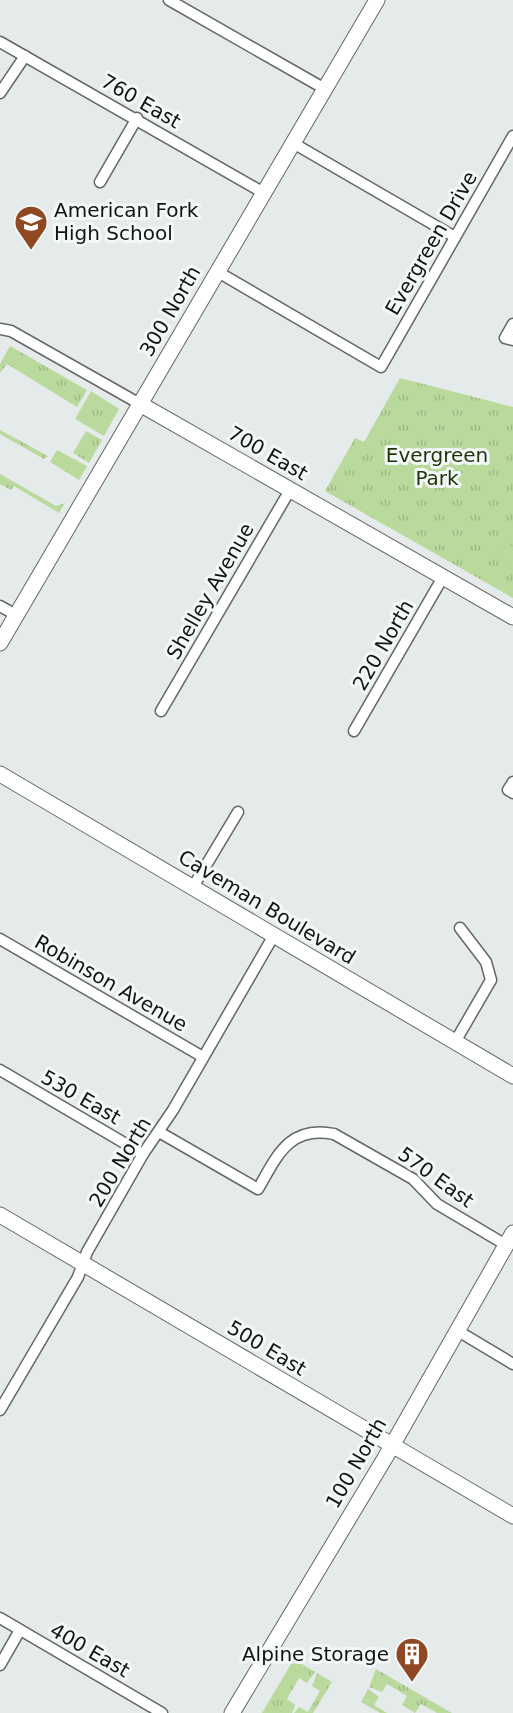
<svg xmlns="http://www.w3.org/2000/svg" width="513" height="1713" font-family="'DejaVu Sans',sans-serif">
  <defs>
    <pattern id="grass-tufts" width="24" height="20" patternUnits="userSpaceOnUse" patternTransform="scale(1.5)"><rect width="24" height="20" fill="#bad99d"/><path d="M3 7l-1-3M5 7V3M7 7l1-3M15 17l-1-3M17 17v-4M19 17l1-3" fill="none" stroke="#9fb986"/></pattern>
  </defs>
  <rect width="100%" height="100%" fill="#e5ebea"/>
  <g fill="url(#grass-tufts)">
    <path d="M10,346l77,44 -10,17 -70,-43 -7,9v-9z"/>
    <path d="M400,378l113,29v191l-188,-107 30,-53 9,4z"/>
    <path d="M91,391l28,18 -15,27 -29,-17z"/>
    <path d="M0,430l48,26 -4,3 -44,-25z"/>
    <path d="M86,431l16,9 -13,23 -16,-10z"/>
    <path d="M57,450l30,16 -8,14 -29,-18z"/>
    <path d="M0,474l56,32 9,-3 -6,10 -45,-27 -3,4 -11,-6z"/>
    <path d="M294,1659l21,13 -8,11 -8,-5 -12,21 8,6 -3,8h-30z"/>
    <path d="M376,1669l76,44h-15l-16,-9 -6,9 -13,-8 5,-9 -20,-12 -5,8 -13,-5z"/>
    <path d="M317,1673l15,9 -19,31h-19l5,-6 9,5 12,-21 -8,-5z"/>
    <path d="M368,1689l11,8 -5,8 13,8h-7l-19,-11z"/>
  </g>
  <path fill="#bad99d" d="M508,543l5,4v23l-16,-10z"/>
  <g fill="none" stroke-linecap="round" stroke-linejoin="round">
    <g stroke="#636867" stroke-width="13">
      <g id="street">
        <path d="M169,0l156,89"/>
        <path d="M0,42l264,151"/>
        <path d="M0,93l25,-37"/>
        <path d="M293,143l162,94"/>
        <path d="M100,182l37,-64"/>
        <path d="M218,272l163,95 132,-231"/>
        <path d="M513,324l-8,14 8,2"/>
        <path d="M0,329l11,2 129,73"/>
        <path d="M0,606l16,9"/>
        <path d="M161,711l129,-221"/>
        <path d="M354,731l89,-154"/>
        <path d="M513,782l-5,8 5,3"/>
        <path d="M193,887l45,-75"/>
        <path d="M0,939l203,118"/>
        <path d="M455,1042l36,-62 -5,-18 -26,-34"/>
        <path d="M0,1070l143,84"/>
        <path d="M159,1132l99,57c19,-33 31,-64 76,-55l79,45 24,25 69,41"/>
        <path d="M458,1331l55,33"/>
        <path d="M0,1410l78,-133 9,-25 56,-98 30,-44 101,-175"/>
        <path d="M0,1618l162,95"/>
        <path d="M0,1665l20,-35"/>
      </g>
    </g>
    <g stroke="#636867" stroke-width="17">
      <g id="secondary">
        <path d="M140,404l373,213"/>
        <path d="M0,643l377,-643"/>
        <path d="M0,774l513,302"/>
        <path d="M0,1215l513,301"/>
        <path d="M232,1713l153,-255 128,-225"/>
      </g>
    </g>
    <use href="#street" stroke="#fff" stroke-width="10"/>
    <use href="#secondary" stroke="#fff" stroke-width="15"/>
  </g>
  <defs>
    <g id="school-pin" transform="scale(1.725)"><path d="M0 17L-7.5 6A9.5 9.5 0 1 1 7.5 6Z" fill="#8f4822" stroke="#f2f9f8"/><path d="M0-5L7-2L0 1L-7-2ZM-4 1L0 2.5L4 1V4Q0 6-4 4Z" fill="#fff"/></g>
    <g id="building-pin" transform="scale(1.725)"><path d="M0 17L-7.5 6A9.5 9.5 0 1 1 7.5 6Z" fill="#8f4822" stroke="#f2f9f8"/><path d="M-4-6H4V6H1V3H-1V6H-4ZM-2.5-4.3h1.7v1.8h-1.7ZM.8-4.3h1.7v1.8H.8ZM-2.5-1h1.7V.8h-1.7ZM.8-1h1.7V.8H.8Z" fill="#fff"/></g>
  </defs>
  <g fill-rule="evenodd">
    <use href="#school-pin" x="31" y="222"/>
    <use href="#building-pin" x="412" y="1654"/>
  </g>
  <g text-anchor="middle" stroke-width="6" stroke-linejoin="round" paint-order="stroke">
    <g font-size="20" fill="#121413" stroke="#f2f9f8">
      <text transform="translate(141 101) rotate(30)" y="7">760 East</text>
      <text transform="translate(431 243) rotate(-60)" y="7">Evergreen Drive</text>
      <text transform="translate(170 311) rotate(-60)" y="7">300 North</text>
      <text transform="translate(268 453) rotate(30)" y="7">700 East</text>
      <text transform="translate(210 591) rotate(-60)" y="7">Shelley Avenue</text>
      <text transform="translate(383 645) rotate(-60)" y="7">220 North</text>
      <text transform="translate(267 907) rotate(31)" y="7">Caveman Boulevard</text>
      <text transform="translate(111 983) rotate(30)" y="7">Robinson Avenue</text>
      <text transform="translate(81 1097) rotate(30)" y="7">530 East</text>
      <text transform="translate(120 1162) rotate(-59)" y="7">200 North</text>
      <text transform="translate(436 1177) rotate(36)" y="7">570 East</text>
      <text transform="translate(267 1348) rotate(31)" y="7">500 East</text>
      <text transform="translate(356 1463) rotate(-60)" y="7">100 North</text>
      <text transform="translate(90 1650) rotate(30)" y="7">400 East</text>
    </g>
    <g font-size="20" fill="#121413" stroke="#f2f9f8" text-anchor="start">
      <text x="54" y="217">American Fork<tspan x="54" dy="23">High School</tspan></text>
      <text x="389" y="1661" text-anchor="end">Alpine Storage</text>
    </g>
    <g font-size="20" fill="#1f3304" stroke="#f2f9f8">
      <text x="437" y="462">Evergreen<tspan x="437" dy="23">Park</tspan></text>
    </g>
  </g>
</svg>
